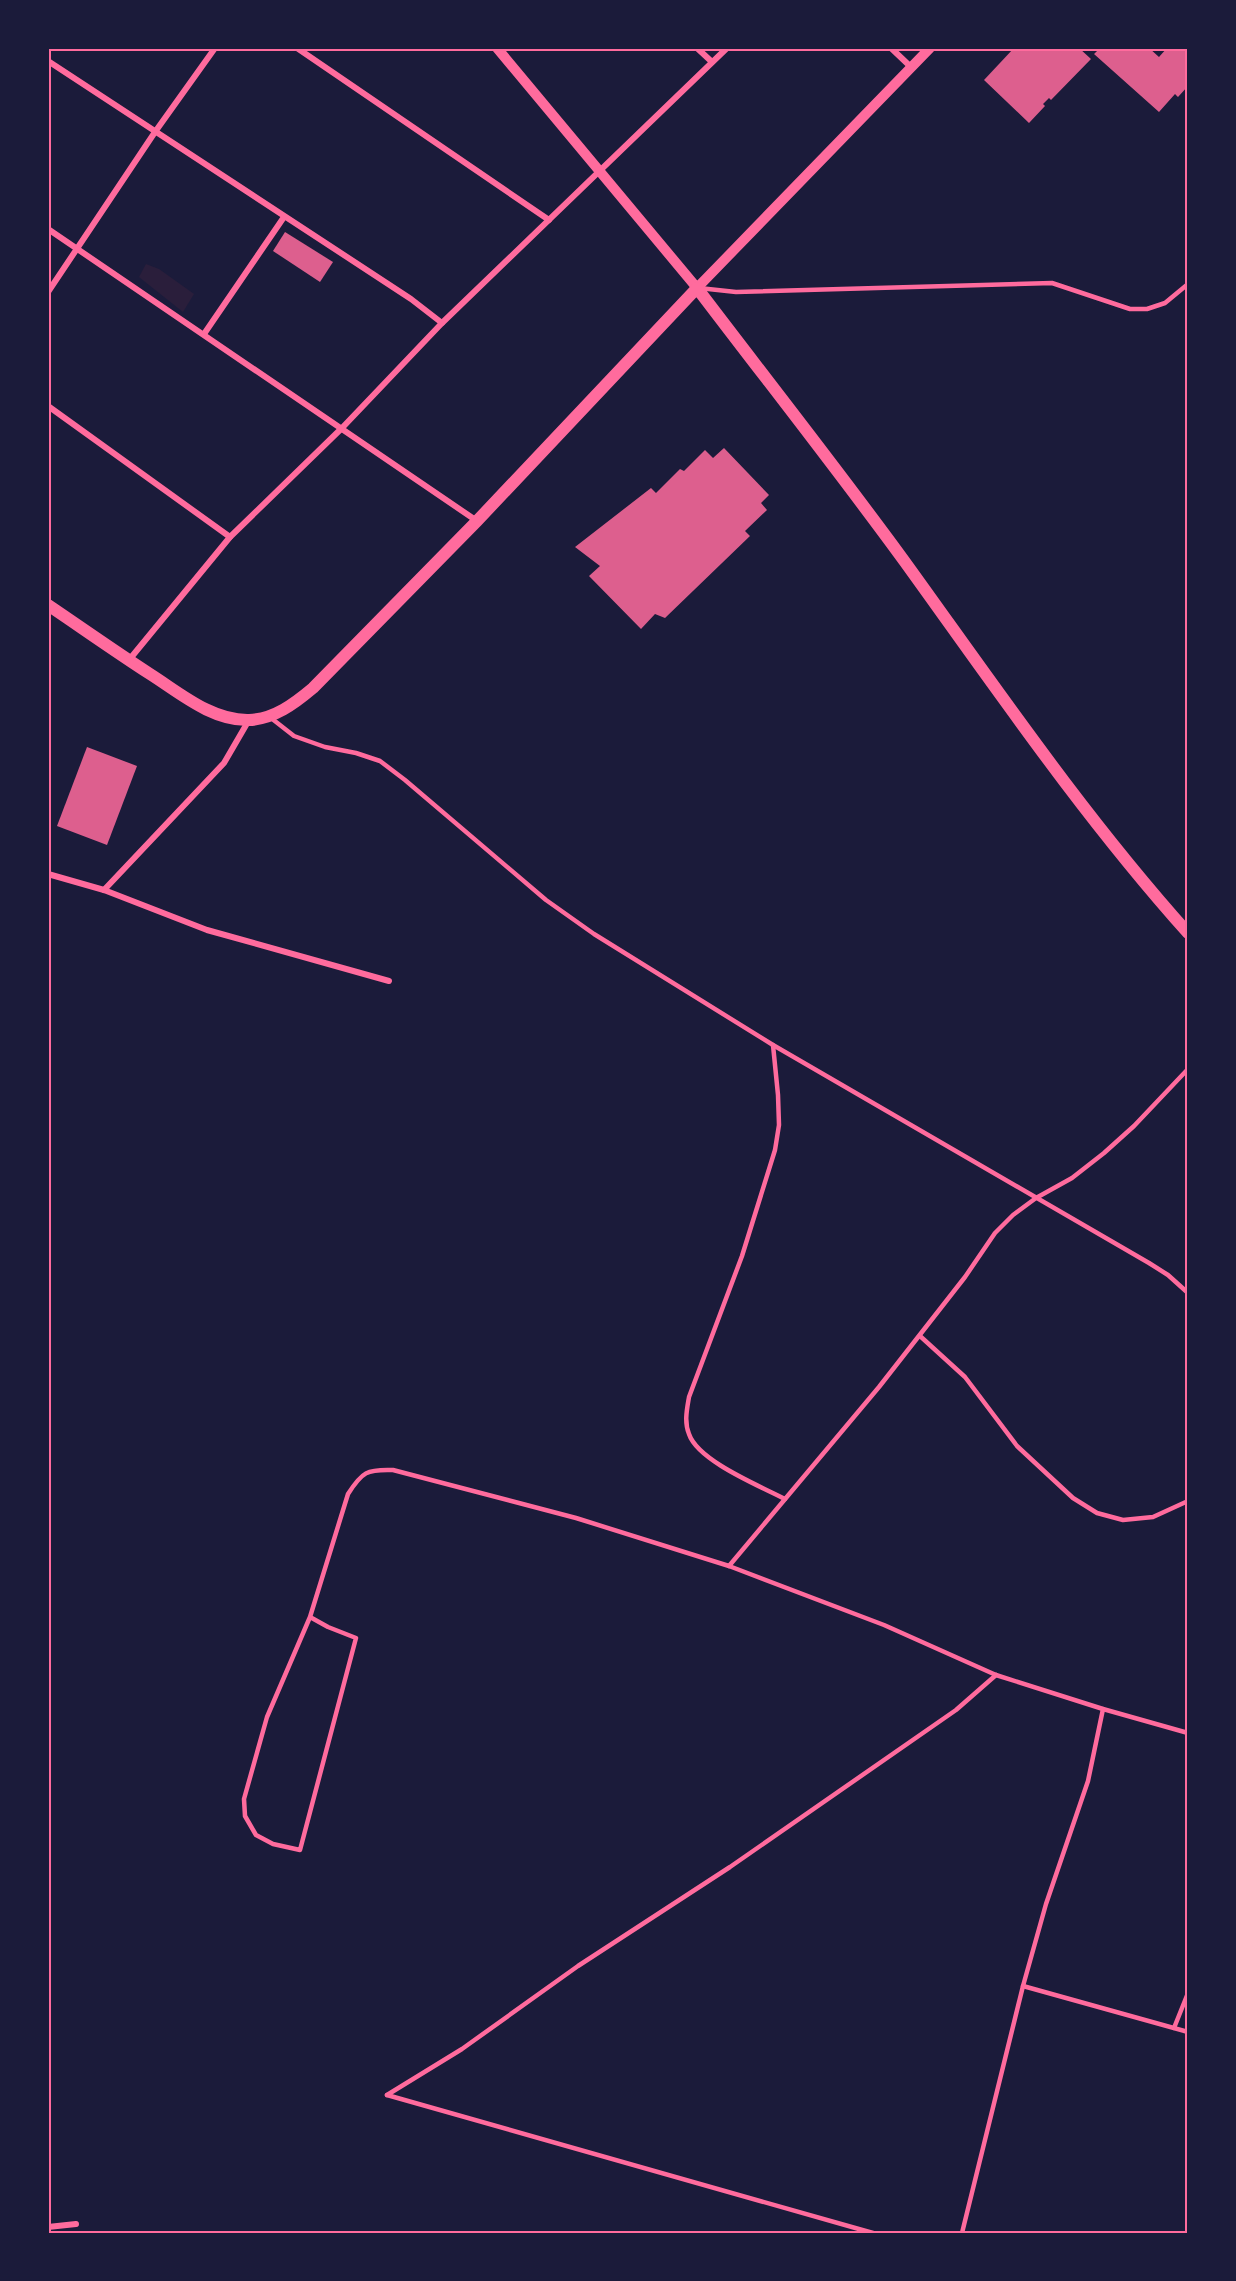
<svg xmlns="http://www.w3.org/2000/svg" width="1236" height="2281" font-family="'Times New Roman',serif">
  <rect width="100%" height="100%" fill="#1b1b3a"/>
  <path fill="#2a1e3b" d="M146,264l13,5 35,25 -11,18 -44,-35z"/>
  <g fill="#dd5f8e">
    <path d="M1014,48h65l12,11 -40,41 -2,-2 -6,6 2,2 -16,17 -45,-43z"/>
    <path d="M1100,48h49l10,9 8,-9h21v38l-10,11 -3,-3 -16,18 -65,-58z"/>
    <path d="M285,232l48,30 -13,20 -47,-31z"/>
    <path d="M724,448l45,47 -8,8 6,7 -22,21 5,5 -85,82 -10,-4 -14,15 -52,-53 11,-10 -25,-19 76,-59 5,5 24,-24 4,2 21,-21 8,8z"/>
    <path d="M87,747l50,19 -30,79 -50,-19z"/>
  </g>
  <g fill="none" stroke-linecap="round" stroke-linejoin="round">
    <g stroke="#ff6b9d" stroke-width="4.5">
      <path d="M699,288l37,4 316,-9 78,26h17l18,-6 23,-19"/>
      <path d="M271,718l23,18 31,11 31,6 24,8 25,19 141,120 48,34 179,111 376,218 19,12 20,18"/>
      <path d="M773,1045l5,50 1,30 -4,25 -33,106 -53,141c-2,12 -5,25 0,37 9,27 71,52 96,65"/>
      <path d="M920,1336l45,41 52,69 56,52 24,15 26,7 30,-3 35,-16"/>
      <path d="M729,1566l150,-179 86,-110 30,-44 18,-18 23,-17 36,-20 32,-25 30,-27 54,-57"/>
      <path d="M310,1617l18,10 28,11 -56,212 -27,-6 -17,-9 -11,-19 -1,-17 23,-82 43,-100 38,-123c14,-22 19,-25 45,-24l183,48 153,48 155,59 112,50 107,34 85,24"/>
      <path d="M1023,1986l165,46"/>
      <path d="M1174,2028l14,-35"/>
      <path d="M387,2095l75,-46 116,-83 152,-99 226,-157 40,-35"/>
      <path d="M387,2095l486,138"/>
      <path d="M962,2233l61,-247 23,-82 42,-123 15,-72"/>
    </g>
    <g stroke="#ff6b9d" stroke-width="6">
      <path d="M297,48l252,172"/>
      <path d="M697,48l15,14"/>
      <path d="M891,48l21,20"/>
      <path d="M48,61l363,238 31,24"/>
      <path d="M48,229l429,292"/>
      <path d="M48,292l107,-160 60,-84"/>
      <path d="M204,334l80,-117"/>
      <path d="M48,406l182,131"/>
      <path d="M129,660l101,-123 112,-109 100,-105 285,-275"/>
      <path d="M48,874l56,16 103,40 182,51"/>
      <path d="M104,890l120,-127 25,-43"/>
      <path d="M48,2227l28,-3"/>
    </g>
    <path stroke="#ff6b9d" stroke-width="10" d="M497,48l200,240 233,-240"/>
    <path stroke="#ff6b9d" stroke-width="12" d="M48,605c34,23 68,47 102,69 30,19 62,47 99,46 25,-1 45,-16 64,-32l164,-167 220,-233c69,91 141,182 208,274 91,126 179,255 283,371"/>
  </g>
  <rect width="1236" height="2281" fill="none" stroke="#1b1b3a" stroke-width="99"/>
  <rect x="50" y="50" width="1136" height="2182" fill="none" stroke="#ff6b9d" stroke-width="2"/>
</svg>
